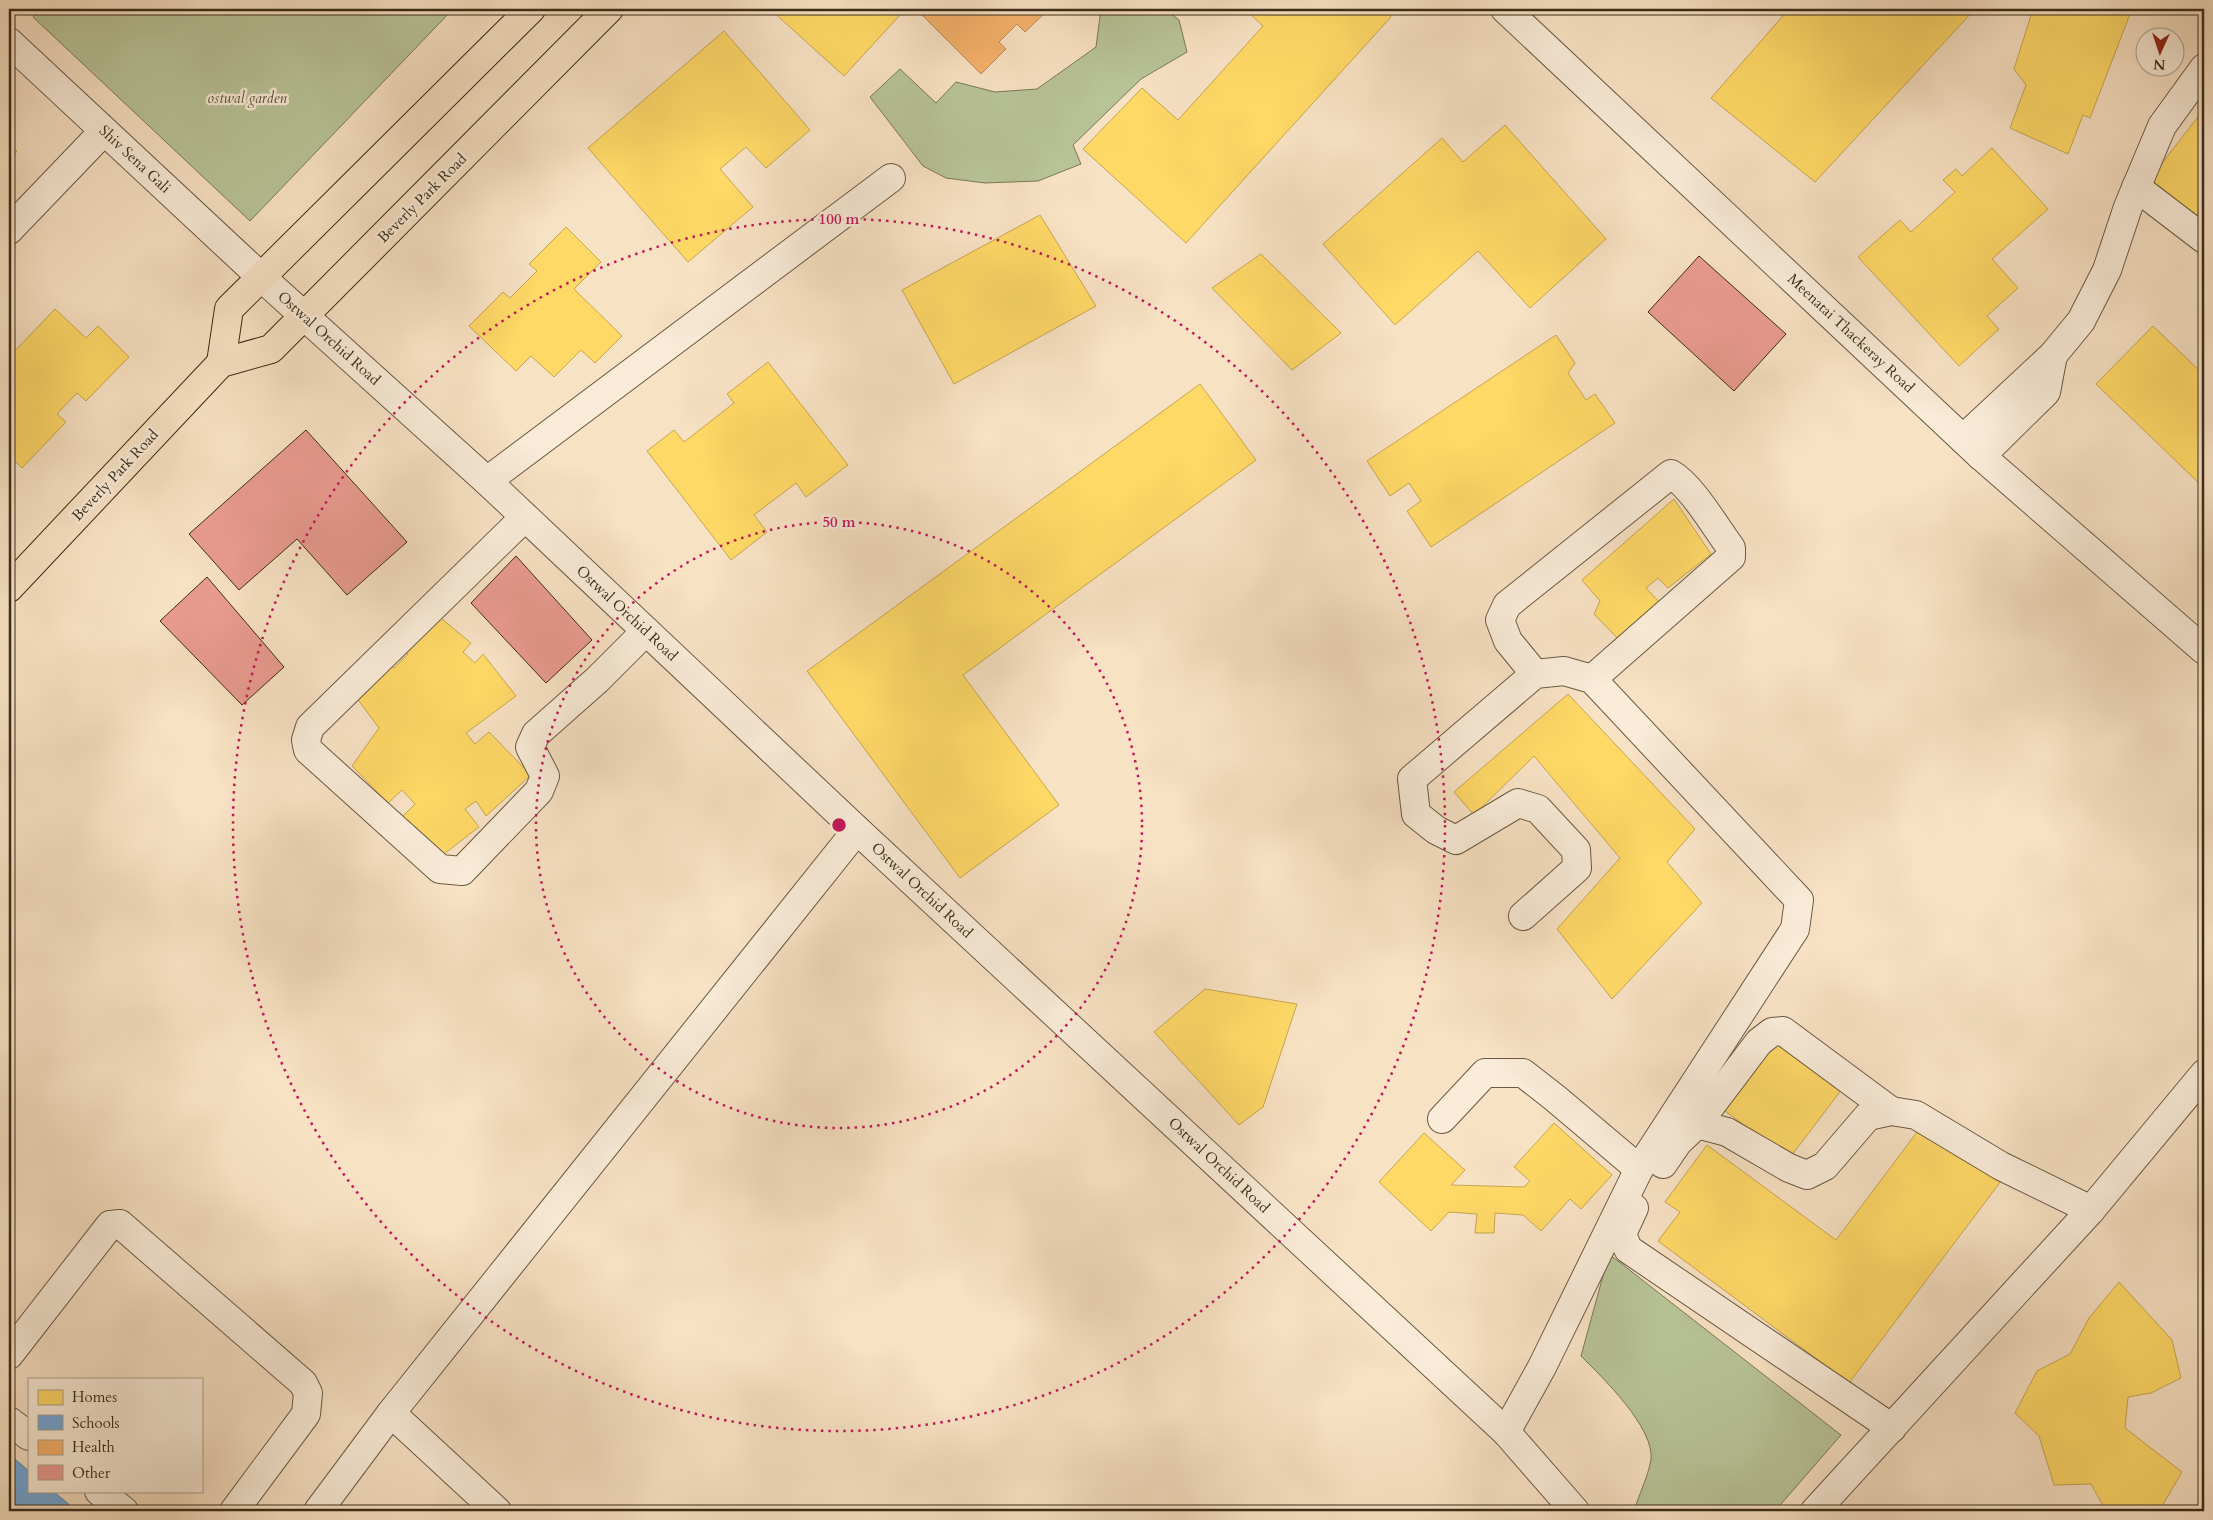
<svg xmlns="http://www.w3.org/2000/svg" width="2213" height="1520" font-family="Cardo,serif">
  <rect width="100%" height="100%" fill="#f8e2c4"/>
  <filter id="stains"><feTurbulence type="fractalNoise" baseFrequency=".004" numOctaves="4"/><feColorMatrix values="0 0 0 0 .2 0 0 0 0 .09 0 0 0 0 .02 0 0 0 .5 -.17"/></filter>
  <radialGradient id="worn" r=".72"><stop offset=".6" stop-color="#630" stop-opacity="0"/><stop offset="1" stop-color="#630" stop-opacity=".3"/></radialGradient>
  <g fill="#b8c498" stroke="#797858">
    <path d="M41,9h412l-203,212 -217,-204z"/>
    <path d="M1101,9h64l14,11 8,32 -46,27 -68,66 8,19 -43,17 -53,2 -39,-5 -23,-12 -53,-69 30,-28 36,34 20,-21 39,10 42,-3 59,-42z"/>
    <path d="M1609,1254l232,181 -66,76h-141c5,-16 14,-35 17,-51 4,-32 -49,-83 -70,-104z"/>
  </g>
  <g fill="#ffd966" stroke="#c4a54f">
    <path d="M770,9h123l7,6 -56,61z"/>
    <path d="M1245,9h137l9,8 -205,226 -103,-94 59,-61 36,32 85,-94z"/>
    <path d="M1789,9h186l-160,173 -104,-84z"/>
    <path d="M2033,9h99l-42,109 -7,-3 -15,39 -58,-26 16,-43 -12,-16z"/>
    <path d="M724,31l86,99 -44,38 -20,-21 -26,22 33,38 -65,55 -100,-114z"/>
    <path d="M2204,109v114l-55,-43z"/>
    <path d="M1505,125l101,114 -76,69 -52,-57 -83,74 -72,-81 119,-106 21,24z"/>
    <path d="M9,144l8,7 -8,10z"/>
    <path d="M1992,148l56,61 -56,50 26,29 -31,28 12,13 -40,37 -101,-109 42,-37 11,12 44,-40 -12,-12 13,-11 6,7z"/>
    <path d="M1040,215l56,91 -142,78 -52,-94z"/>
    <path d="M566,227l35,35 -27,27 48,47 -27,27 -14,-13 -27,27 -23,-21 -15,15 -47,-45 34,-34 7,6 27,-27 -8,-7z"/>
    <path d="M1261,254l80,79 -49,37 -80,-82z"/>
    <path d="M55,309l31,29 12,-12 31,31 -43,44 -9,-8 -20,21 9,8 -44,46 -13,-13v-98z"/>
    <path d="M2153,326l51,49v113l-108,-104z"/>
    <path d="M1556,335l19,28 -7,10 18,27 9,-6 20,29 -184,124 -24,-36 14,-10 -12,-18 -19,13 -23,-35z"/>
    <path d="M768,362l80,103 -42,32 -10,-14 -42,32 13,17 -36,28 -84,-109 27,-21 10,12 50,-39 -7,-9z"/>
    <path d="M1200,384l56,76 -293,215 96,130 -99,73 -153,-207z"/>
    <path d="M1674,499l37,55 -43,34 -10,-10 -12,10 15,16 -41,37 -26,-27 6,-13 -18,-21z"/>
    <path d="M436,614l35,29 -8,9 12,11 8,-9 33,42 -50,37 9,11 14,-12 42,43 -45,41 -10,-15 -11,8 14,18 -39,30 -38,-40 13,-13 -13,-14 -14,13 -36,-37 27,-38 -23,-31 33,-34 5,5 14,-14 -6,-5z"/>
    <path d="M1568,694l127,135 -28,33 35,41 -90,96 -55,-70 63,-71 -86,-102 -60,59 -20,-23z"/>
    <path d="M1205,989l92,15 -34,103 -24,18 -85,-93z"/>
    <path d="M1781,1037l64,48 -56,74 -64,-48z"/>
    <path d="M1554,1123l58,52 -31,34 -11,-10 -29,32 -18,-16 -28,-2 -1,20h-19l2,-19 -28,-2 -18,19 -52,-49 45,-49 41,37 -14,15 73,2 6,-6 -16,-14z"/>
    <path d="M1923,1124l78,57 -152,202 -191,-142 22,-29 -15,-10 42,-57 129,95z"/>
    <path d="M2119,1282l53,58 9,38 -30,15 -23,4 -3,31 57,44 -23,39h-53l-15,-27 -37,1 -15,-49 -24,-23 22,-42 33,-17 19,-36z"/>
  </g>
  <path fill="#6fa8dc" stroke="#5f83a1" d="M9,1454l20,17v20h24l24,20h-68z"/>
  <path fill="#f6b26b" stroke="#be8a52" d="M916,9h133l-24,23 -8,-8 -18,18 7,7 -25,25z"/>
  <g fill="#ea9b91" stroke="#3a2c18">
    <path d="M1699,256l87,78 -52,57 -86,-79z"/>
    <path d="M306,430l101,112 -60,53 -50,-56 -58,51 -50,-56z"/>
    <path d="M516,556l76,84 -46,43 -75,-80z"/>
    <path d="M207,577l77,90 -42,38 -82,-84z"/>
  </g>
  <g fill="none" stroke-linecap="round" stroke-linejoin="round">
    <g stroke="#6a5a43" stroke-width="30">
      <g id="minor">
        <path d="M1505,9l476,447 223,194"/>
        <path d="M9,42l251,234 227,205 370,349 649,602 69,79"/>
        <path d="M2136,187l68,52"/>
        <path d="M9,230l95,-99"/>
        <path d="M1963,439l90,-84 28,-34 26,-51 21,-63 34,-81 42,-58"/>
        <path d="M1981,456l65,-64 7,-37"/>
        <path d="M487,481l404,-303"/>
        <path d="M525,517l-215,210 -4,13 2,10 132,119 22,2 77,-80 6,-15 -15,-29 6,-13 61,-54 49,-49"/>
        <path d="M1535,674l-27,-33 -8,-21 7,-15 164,-131c21,12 45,54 60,74v9l-139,122"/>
        <path d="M1442,1119l43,-46h38l32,25 84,71"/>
        <path d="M1697,1124l62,-82 13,-10 11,-1 108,80"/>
        <path d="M1663,1164l15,-22 19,-18 30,8 62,36 18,7 18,-9 43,-50 23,-5 25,4 85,51 90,44"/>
        <path d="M1634,1208l-12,26 6,15 264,179"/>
        <path d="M9,1355l101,-130 10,-1 183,159 5,10 -2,21 -72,97"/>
        <path d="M391,1413l106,98"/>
        <path d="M9,1421l20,15"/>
        <path d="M1506,1432l36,-65 97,-198 156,-240 4,-29 -207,-221 -28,-8 -29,3 -123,105 4,35 20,16 20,10 62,-37 20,6 38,41 1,18 -54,48"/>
        <path d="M99,1491l25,20"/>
        <path d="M318,1511l73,-98 466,-583"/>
        <path d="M1815,1511l276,-301 113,-136"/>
      </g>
    </g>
    <g stroke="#3a2c18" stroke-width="30">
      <g id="major">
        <path d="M221,363l8,-54 302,-300"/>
        <path d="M9,588l212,-225 50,-14 338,-340"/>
      </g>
    </g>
    <use href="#minor" stroke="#faecd9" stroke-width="28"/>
    <use href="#major" stroke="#f8e2c4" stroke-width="28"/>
  </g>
  <g fill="none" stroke="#c2185b" stroke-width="2.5" stroke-dasharray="2.5 5">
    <circle cx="839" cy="825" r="303"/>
    <circle cx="839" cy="825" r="606"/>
  </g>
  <g text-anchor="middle" stroke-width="5" stroke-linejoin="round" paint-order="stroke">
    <g font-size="15" font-style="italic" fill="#5a5238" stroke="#faecd9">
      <text x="247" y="103">ostwal garden</text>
    </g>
    <g font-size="15" fill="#3a2c18" stroke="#faecd9">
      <text transform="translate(135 159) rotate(43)" y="5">Shiv Sena Gali</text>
      <text transform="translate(422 198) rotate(-45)" y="5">Beverly Park Road</text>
      <text transform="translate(1851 333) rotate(43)" y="5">Meenatai Thackeray Road</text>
      <text transform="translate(329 338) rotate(42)" y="5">Ostwal Orchid Road</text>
      <text transform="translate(115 475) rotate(-47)" y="5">Beverly Park Road</text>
      <text transform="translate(627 613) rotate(43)" y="5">Ostwal Orchid Road</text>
      <text transform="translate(922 890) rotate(43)" y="5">Ostwal Orchid Road</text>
      <text transform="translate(1219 1165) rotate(43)" y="5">Ostwal Orchid Road</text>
    </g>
  </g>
  <circle cx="839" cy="825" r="8" fill="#c2185b" stroke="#faecd9" stroke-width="2.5"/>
  <g font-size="15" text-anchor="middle" font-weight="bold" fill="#c2185b" stroke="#faecd9" stroke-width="5" stroke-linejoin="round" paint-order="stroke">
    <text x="839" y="224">100 m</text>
    <text x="839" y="527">50 m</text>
  </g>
  <rect width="2213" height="1520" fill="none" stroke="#f8e2c4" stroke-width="30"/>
  <rect x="10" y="10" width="2193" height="1500" fill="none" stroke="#3a2c18" stroke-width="2.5"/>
  <rect x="15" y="15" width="2183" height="1490" fill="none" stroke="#3a2c18"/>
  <rect x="28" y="1378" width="175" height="115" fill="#faecd9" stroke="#ad9f8c"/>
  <rect x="38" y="1390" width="25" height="15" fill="#ffd966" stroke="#ad9f8c"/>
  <text x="72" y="1402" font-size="15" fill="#3a2c18">Homes</text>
  <rect x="38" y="1415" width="25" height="15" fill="#6fa8dc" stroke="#ad9f8c"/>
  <text x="72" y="1428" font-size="15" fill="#3a2c18">Schools</text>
  <rect x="38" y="1440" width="25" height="15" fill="#f6b26b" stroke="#ad9f8c"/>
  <text x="72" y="1452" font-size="15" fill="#3a2c18">Health</text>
  <rect x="38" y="1465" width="25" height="15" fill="#ea9b91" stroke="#ad9f8c"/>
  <text x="72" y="1478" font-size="15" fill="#3a2c18">Other</text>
  <g transform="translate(2160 52) rotate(183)"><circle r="24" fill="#faecd9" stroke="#ad9f8c"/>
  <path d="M0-4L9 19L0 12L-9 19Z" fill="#8f2418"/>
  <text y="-8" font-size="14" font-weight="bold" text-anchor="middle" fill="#3a2c18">N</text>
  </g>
  <rect width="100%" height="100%" filter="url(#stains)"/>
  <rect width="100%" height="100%" fill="url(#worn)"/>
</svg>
